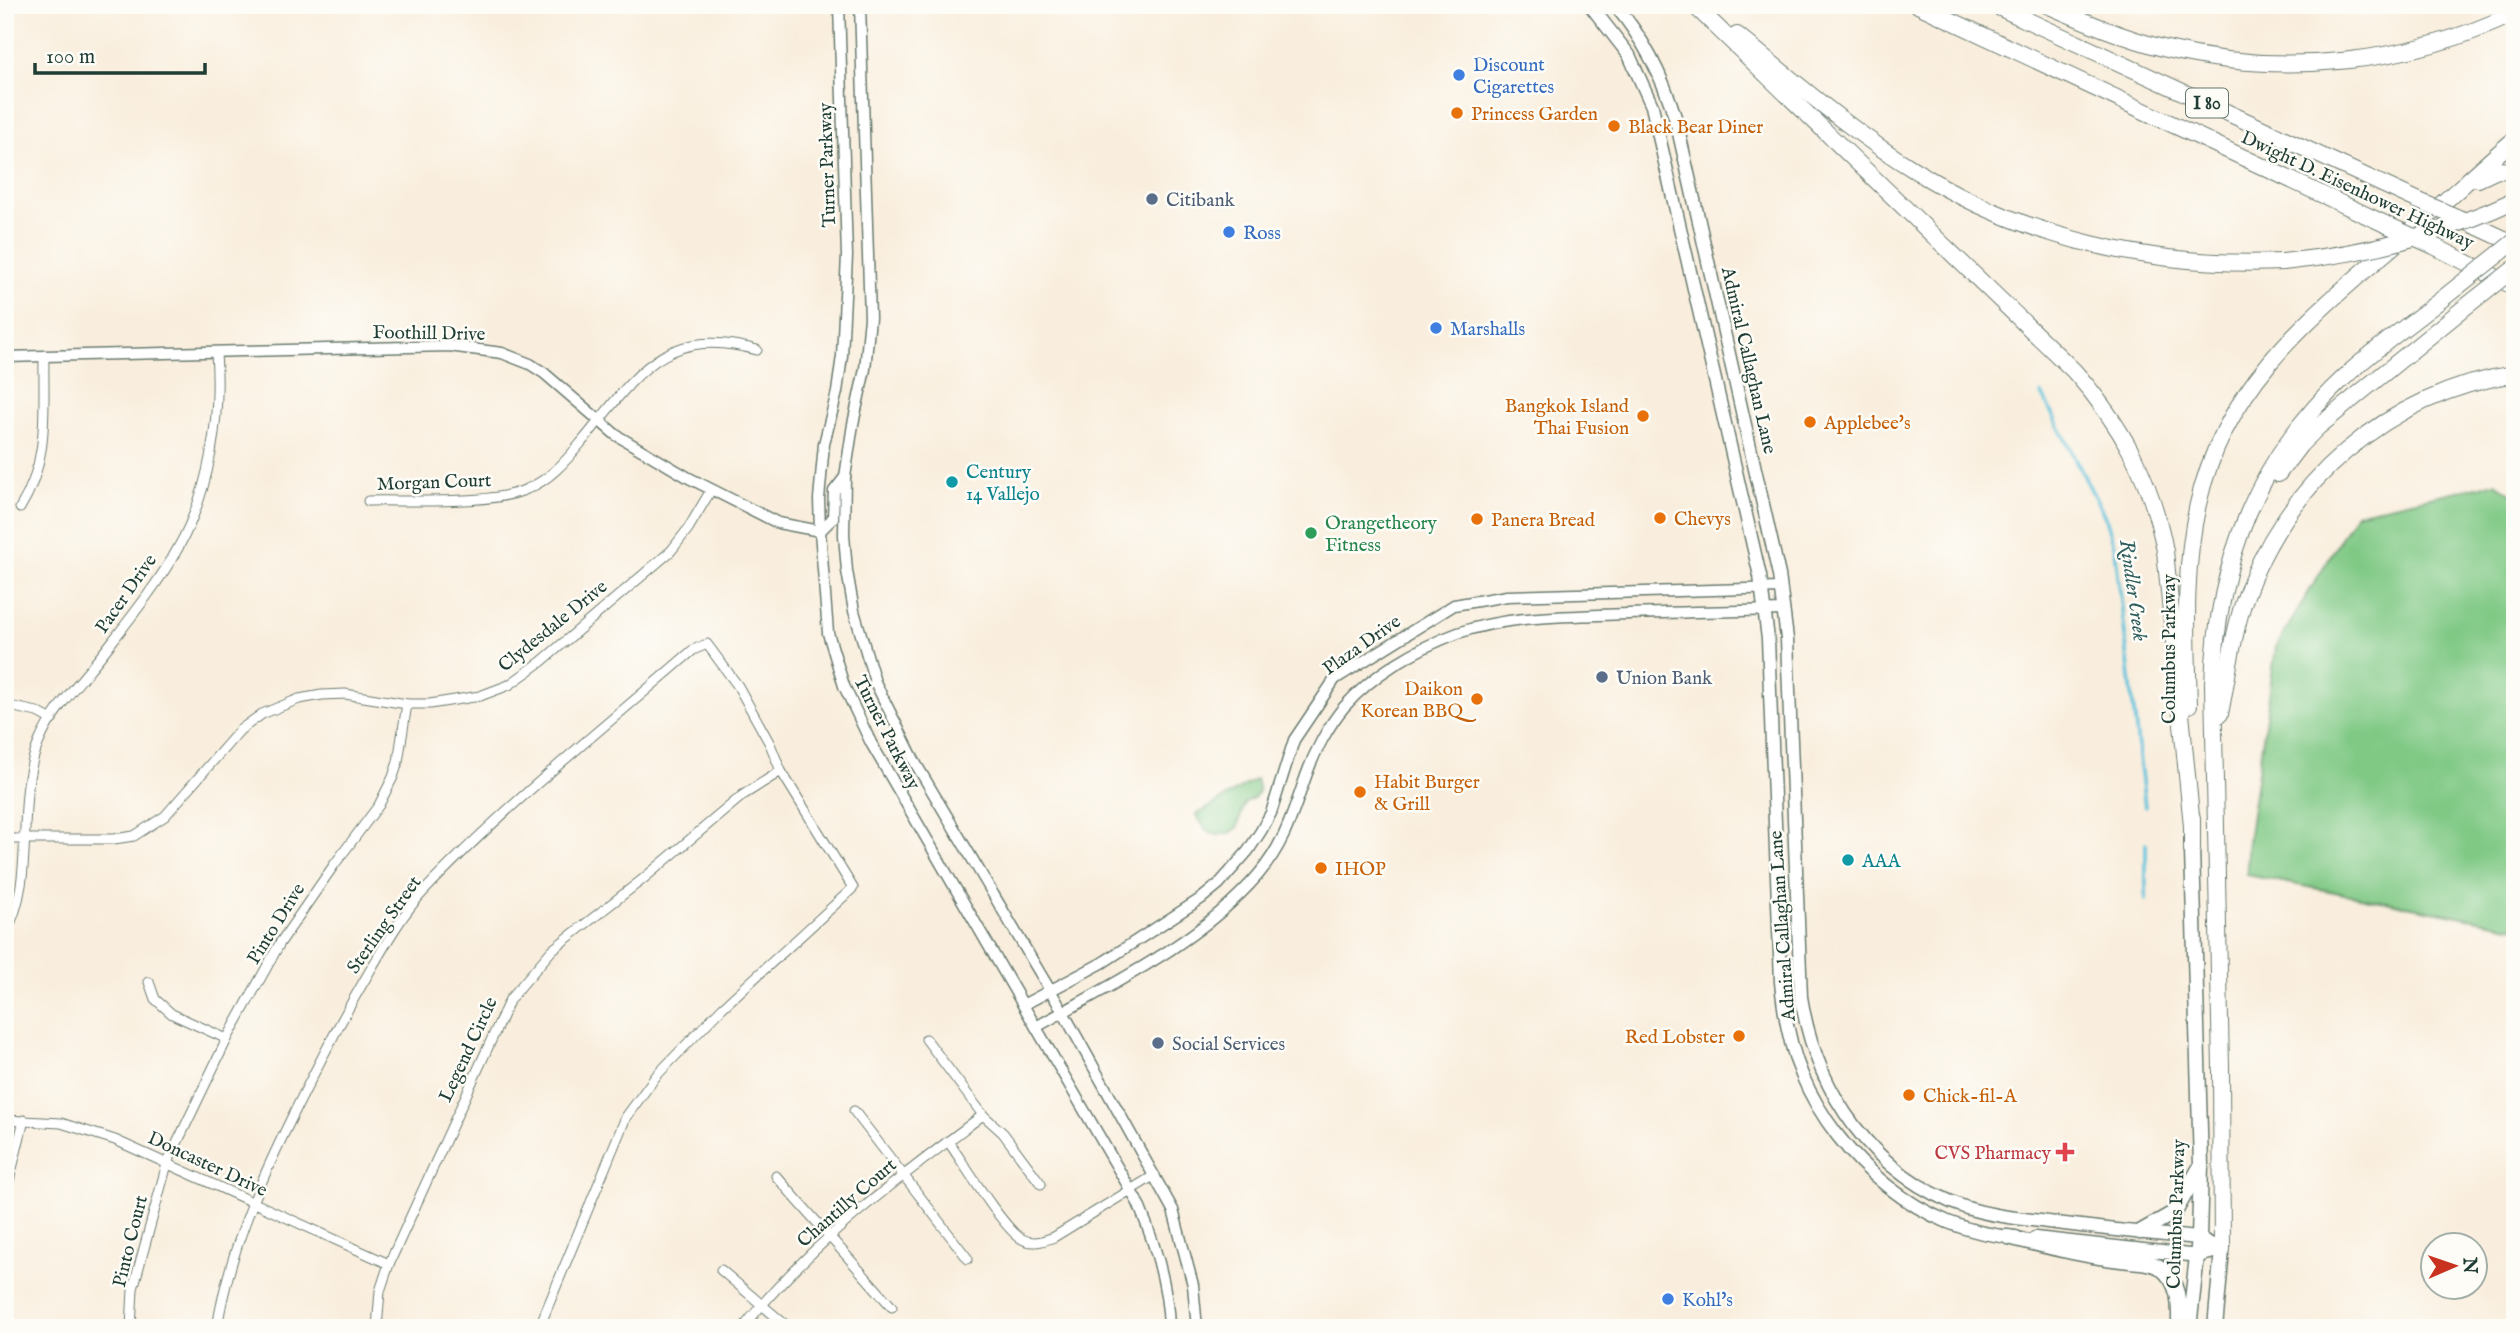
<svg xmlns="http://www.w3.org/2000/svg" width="2520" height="1333" font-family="'IM FELL English',serif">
  <rect width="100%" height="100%" fill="#fdfcf7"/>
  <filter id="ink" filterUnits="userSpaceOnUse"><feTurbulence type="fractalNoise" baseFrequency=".0143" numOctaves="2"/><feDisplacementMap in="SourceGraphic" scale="14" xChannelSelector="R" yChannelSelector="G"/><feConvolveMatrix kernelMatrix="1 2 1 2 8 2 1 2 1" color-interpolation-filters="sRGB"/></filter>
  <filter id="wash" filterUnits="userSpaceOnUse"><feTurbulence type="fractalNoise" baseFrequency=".00686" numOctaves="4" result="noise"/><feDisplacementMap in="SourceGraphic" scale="28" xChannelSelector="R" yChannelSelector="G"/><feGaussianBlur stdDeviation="1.57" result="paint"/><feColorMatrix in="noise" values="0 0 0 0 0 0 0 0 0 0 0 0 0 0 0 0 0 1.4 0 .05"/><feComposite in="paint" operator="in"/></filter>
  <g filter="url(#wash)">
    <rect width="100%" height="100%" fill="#f9eedd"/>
    <g fill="#80c985" stroke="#50835c" stroke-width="2">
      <path d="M2495,483l20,12v432l-268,-52v-26l29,-202 80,-134z"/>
      <path d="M1256,779l3,12 -5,7 -9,4 -8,26 -5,4 -14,3 -11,-4 -11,-16z"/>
    </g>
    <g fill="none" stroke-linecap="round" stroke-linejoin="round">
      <g stroke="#5fc3de" stroke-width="3.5">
        <path d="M2042,394l65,127 8,28 30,258"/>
        <path d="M2146,843v57"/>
      </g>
    </g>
  </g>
  <g filter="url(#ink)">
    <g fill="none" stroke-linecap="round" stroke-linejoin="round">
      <g stroke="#6b7b6f" stroke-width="11">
        <g id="minor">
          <path d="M368,501c40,-1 125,4 159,-12 22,-9 38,-27 53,-45 54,-64 81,-121 177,-94"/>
          <path d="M20,508c30,-48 23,-97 24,-152"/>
          <path d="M5,705l32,7 15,8"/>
          <path d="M5,839h109l20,-3 31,-20 75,-86 22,-16 37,-15 23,-4 23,-1 62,10h23l50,-8 29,-11 32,-23 130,-111 17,-22 23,-39"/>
          <path d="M5,934c33,-59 8,-130 34,-192 14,-33 43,-62 65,-90 25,-32 54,-68 74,-104 32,-57 43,-131 38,-195"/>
          <path d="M149,982l6,17 17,15 55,25"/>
          <path d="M926,1039l57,76 20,18 38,51"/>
          <path d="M854,1111l114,148"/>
          <path d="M5,1120l56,3 54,17 274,124"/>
          <path d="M948,1141c14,20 56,89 74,98 11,6 21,2 32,-2l101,-62"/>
          <path d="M776,1176l116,131"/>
          <path d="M5,1197l19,-77"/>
          <path d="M721,1270l68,58"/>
          <path d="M131,1328l2,-39 34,-125 60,-125 53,-96 54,-78 45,-60 14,-28 5,-15 9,-58"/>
          <path d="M217,1328c13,-81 45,-151 81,-223 20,-40 40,-79 62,-117 19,-32 39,-71 64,-97 83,-87 178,-162 269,-241l14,-6 31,42 32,58 11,27 72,117 -131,120 -66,68 -30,41 -87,211"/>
          <path d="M377,1328l3,-37 9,-27 121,-265 42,-49 91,-71 100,-84 38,-24"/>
          <path d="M743,1328c66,-85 155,-149 240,-213"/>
        </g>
      </g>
      <g stroke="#6b7b6f" stroke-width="13">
        <g id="tertiary">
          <path d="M839,5l8,251 -5,100 -5,36 -13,52 -5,55 1,32 8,102 16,53 27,57 267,460c17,40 30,81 31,125"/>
          <path d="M860,5l10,313 -5,51 -12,55 -8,53 -1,58 3,36 7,40 21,71 41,82 147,248 110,198 20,75 4,43"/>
          <path d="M5,357l444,-11 53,7 28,11 14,9 72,62 73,43 89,45 42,8 13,-13 1,-27 11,-14"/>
          <path d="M1023,1005l79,-42 100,-65 17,-14 29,-33 13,-20 10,-18 23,-73 41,-61 119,-74 53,-9 274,-8"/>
          <path d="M1036,1027c78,-44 163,-84 222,-152 27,-32 34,-60 48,-99 8,-23 22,-50 38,-69 29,-33 73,-59 114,-74 46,-16 94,-16 141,-18 62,-2 124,-4 185,-5"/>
        </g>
      </g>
      <g stroke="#6b7b6f" stroke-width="15">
        <g id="secondary">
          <path d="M1590,5l39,50 23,51 108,470 8,63 13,343c3,32 8,63 21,93 35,83 121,159 214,162"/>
          <path d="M1615,5c30,35 48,72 61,115l103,455 8,64 14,358c15,95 72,179 166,211 29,9 59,11 89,15 48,6 95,11 143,15l23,12"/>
          <path d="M2035,1238l163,18 24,-6"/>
        </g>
      </g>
      <g stroke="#6b7b6f" stroke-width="17">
        <g id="primary">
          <path d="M2140,1232l35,-20 24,-43"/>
          <path d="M2008,1237c41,10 80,20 122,24 10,1 23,1 31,7 20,16 18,38 18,60"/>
          <path d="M2189,1328l10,-90 2,-73 -9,-315"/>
          <path d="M2215,1328l7,-78"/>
        </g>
      </g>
      <g stroke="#6b7b6f" stroke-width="18">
        <g id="motorway">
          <path d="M1694,5l380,366c48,54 78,110 91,180l27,275"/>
          <path d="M1918,5l467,219"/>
          <path d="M1994,5l425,196"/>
          <path d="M2047,5c39,17 79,34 120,44 114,28 243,15 348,-36"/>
          <path d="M1737,35c58,47 115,97 179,136 109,68 239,97 367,91"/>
          <path d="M2478,179l19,-9 18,1"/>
          <path d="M2461,219l54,25"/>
          <path d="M2434,246l81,41"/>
          <path d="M2278,474l22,-29 18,-18 146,-119"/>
          <path d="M2189,705c-2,-68 -6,-134 9,-201 28,-123 115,-189 206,-267 38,-32 73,-66 111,-98"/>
          <path d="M2220,714c7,-36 12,-75 23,-110 40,-121 145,-211 272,-230"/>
          <path d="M2192,818v32"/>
          <path d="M2222,1250l-1,-182 -8,-384c4,-123 44,-228 137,-312 29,-26 61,-49 92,-73"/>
        </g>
      </g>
      <use href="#minor" stroke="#fff" stroke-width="9"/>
      <use href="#tertiary" stroke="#fff" stroke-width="10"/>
      <use href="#secondary" stroke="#fff" stroke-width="12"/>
      <use href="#primary" stroke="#fff" stroke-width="14"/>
      <use href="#motorway" stroke="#fff" stroke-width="16"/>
      <g stroke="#6b7b6f" stroke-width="18" stroke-linecap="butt">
        <g id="motorway-bridge">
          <path d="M2419,201l42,18"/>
          <path d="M2385,224l49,22"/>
          <path d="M2283,262c81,-8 158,-27 232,-62"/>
          <path d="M2442,299l73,-58"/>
          <path d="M2464,308l51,-40"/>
        </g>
      </g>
      <use href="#motorway-bridge" stroke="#fff" stroke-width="16"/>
    </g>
  </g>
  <g fill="#3f7fe0" stroke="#fdfcf7" stroke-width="2.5">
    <circle cx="1459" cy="75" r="7"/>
    <circle cx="1229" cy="232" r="7"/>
    <circle cx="1436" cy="328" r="7"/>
    <circle cx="1668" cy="1299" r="7"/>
  </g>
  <g fill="#e8710a" stroke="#fdfcf7" stroke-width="2.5">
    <circle cx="1457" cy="113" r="7"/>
    <circle cx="1614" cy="126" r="7"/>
    <circle cx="1643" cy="416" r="7"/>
    <circle cx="1810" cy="422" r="7"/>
    <circle cx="1660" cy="518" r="7"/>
    <circle cx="1477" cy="519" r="7"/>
    <circle cx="1477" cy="699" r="7"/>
    <circle cx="1360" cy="792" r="7"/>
    <circle cx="1321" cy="868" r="7"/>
    <circle cx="1739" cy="1036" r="7"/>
    <circle cx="1909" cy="1095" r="7"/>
  </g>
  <g fill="#5c6f8a" stroke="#fdfcf7" stroke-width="2.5">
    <circle cx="1152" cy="199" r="7"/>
    <circle cx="1602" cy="677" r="7"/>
    <circle cx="1158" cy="1043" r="7"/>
  </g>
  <g fill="#0f9aa8" stroke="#fdfcf7" stroke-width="2.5">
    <circle cx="952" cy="482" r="7"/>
    <circle cx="1848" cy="860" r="7"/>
  </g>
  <circle fill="#2e9e5b" stroke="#fdfcf7" stroke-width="2.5" cx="1311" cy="533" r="7"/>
  <path fill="#e0444e" stroke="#fdfcf7" stroke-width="2.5" d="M2061.5 1141.5h7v7h7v7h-7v7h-7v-7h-7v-7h7z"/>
  <g text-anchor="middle" stroke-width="5" stroke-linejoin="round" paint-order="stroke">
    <rect fill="#fdfcf7" stroke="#62766e" stroke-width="2" x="2186" y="88.5" width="42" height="29" rx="5"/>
    <g font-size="18" font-weight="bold" fill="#1f3d34">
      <text x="2207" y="109">I 80</text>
    </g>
    <g font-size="19" fill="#366cbe" stroke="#fdfcf7" text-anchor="start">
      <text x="1473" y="71">Discount<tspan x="1473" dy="22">Cigarettes</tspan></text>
      <text x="1243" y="239">Ross</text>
      <text x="1450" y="335">Marshalls</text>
      <text x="1682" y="1306">Kohl's</text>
    </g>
    <g font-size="19" fill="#c56008" stroke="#fdfcf7" text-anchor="start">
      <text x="1471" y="120">Princess Garden</text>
      <text x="1628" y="133">Black Bear Diner</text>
      <text x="1629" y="412" text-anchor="end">Bangkok Island<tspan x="1629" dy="22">Thai Fusion</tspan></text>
      <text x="1824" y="429">Applebee's</text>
      <text x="1674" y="525">Chevys</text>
      <text x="1491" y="526">Panera Bread</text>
      <text x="1463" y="695" text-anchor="end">Daikon<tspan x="1463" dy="22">Korean BBQ</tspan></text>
      <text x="1374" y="788">Habit Burger<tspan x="1374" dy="22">&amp; Grill</tspan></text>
      <text x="1335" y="875">IHOP</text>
      <text x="1725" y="1043" text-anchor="end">Red Lobster</text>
      <text x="1923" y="1102">Chick-fil-A</text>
    </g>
    <g font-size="19" fill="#1f3d34" stroke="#fdfcf7">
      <text transform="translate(826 165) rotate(-92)" y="7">Turner Parkway</text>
      <text transform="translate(2358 189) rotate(25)" y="7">Dwight D. Eisenhower Highway</text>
      <text transform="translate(429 332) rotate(1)" y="7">Foothill Drive</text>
      <text transform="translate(1750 360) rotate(77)" y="7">Admiral Callaghan Lane</text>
      <text transform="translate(434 481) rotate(-2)" y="7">Morgan Court</text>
      <text transform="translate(125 593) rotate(-55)" y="7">Pacer Drive</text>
      <text transform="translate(552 625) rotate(-39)" y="7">Clydesdale Drive</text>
      <text transform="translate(1361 644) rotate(-35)" y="7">Plaza Drive</text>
      <text transform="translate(2168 649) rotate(-90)" y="7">Columbus Parkway</text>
      <text transform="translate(888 732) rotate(63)" y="7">Turner Parkway</text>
      <text transform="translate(275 923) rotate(-58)" y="7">Pinto Drive</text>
      <text transform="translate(383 924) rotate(-55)" y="7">Sterling Street</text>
      <text transform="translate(1781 926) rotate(-94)" y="7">Admiral Callaghan Lane</text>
      <text transform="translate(467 1049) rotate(-65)" y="7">Legend Circle</text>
      <text transform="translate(208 1163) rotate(25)" y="7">Doncaster Drive</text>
      <text transform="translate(846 1202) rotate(-41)" y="7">Chantilly Court</text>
      <text transform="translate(2175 1214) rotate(-88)" y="7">Columbus Parkway</text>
      <text transform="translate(129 1241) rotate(-76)" y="7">Pinto Court</text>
    </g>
    <g font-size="19" fill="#4e5e75" stroke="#fdfcf7" text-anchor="start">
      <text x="1166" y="206">Citibank</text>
      <text x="1616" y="684">Union Bank</text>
      <text x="1172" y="1050">Social Services</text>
    </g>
    <g font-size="19" fill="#0d838f" stroke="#fdfcf7" text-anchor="start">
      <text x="966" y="478">Century<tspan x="966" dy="22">14 Vallejo</tspan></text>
      <text x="1862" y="867">AAA</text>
    </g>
    <g font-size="19" fill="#27864d" stroke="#fdfcf7" text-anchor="start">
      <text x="1325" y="529">Orangetheory<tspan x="1325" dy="22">Fitness</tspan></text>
    </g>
    <g font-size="19" fill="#be3a42" stroke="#fdfcf7" text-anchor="end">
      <text x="2051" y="1159">CVS Pharmacy</text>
    </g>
    <g font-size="21" font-style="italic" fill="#2f5e5e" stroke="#fdfcf7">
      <text transform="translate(2134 590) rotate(82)" y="7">Rindler Creek</text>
    </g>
  </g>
  <rect width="2520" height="1333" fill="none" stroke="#fdfcf7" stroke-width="28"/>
  <g transform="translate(2454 1266) rotate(88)"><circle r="33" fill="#fdfcf7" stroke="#a4b0a9" stroke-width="2"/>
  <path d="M0-5L12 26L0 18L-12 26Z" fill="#c8321e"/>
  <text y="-10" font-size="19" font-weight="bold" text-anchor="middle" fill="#1f3d34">N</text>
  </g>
  <path d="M35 63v10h170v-10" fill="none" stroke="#1f3d34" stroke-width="3.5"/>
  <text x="46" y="63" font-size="21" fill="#1f3d34" stroke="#fdfcf7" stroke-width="5" paint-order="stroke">100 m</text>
</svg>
